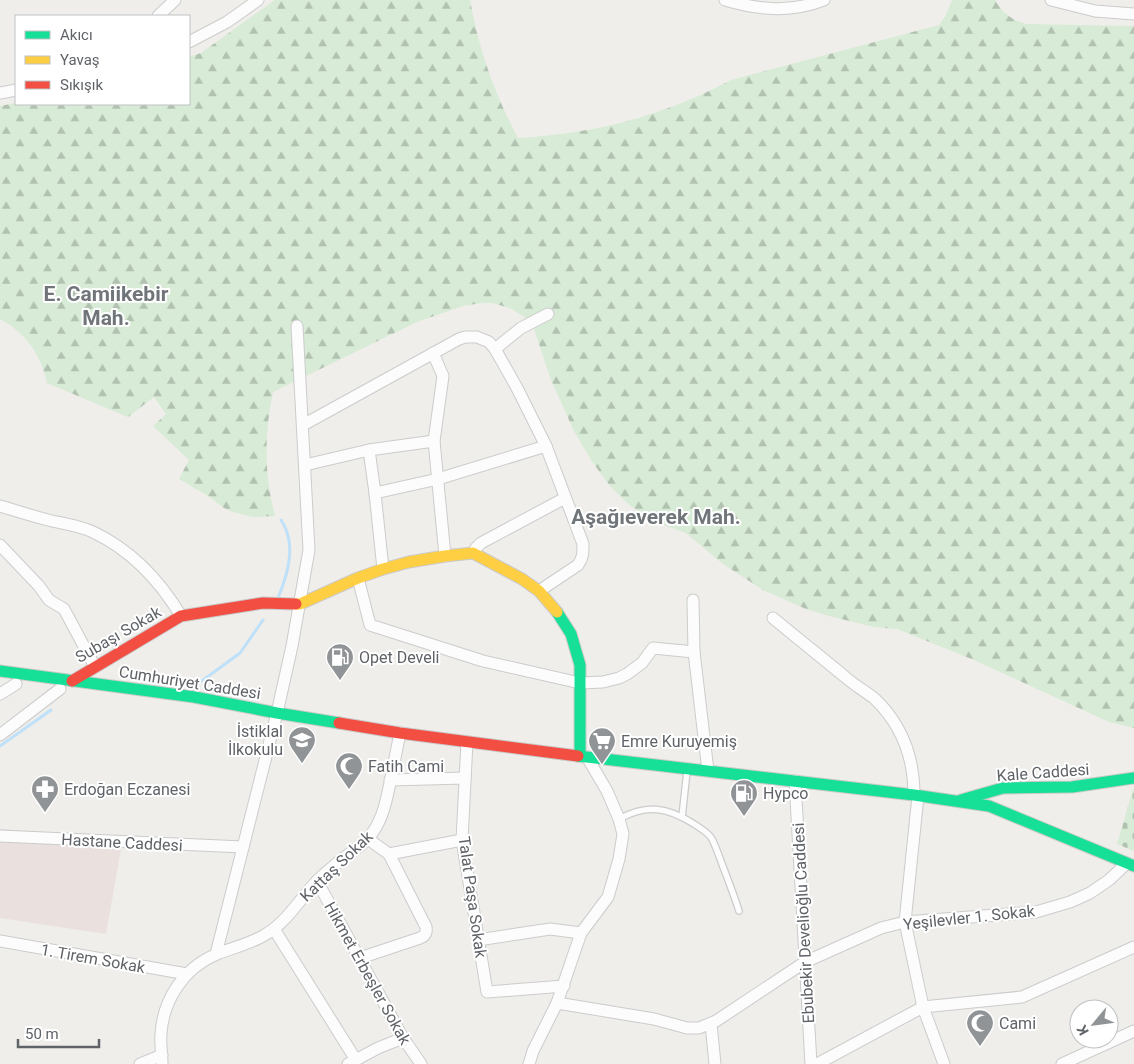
<svg xmlns="http://www.w3.org/2000/svg" width="1134" height="1064" font-family="Roboto,sans-serif">
  <defs>
    <pattern id="forest-firs" width="22" height="20" patternUnits="userSpaceOnUse" patternTransform="scale(1.25)"><rect width="22" height="20" fill="#d8ebd6"/><path d="M5 1l3.5 6h-7zM16 11l3.5 6h-7z" fill="#b2c2b1"/></pattern>
    <pattern id="cemetery-stones" width="16" height="16" patternUnits="userSpaceOnUse" patternTransform="scale(1.25)"><rect width="16" height="16" fill="#d8ebd6"/><path d="M2 7V4a2 2 0 0 1 4 0v3zM10 15v-3a2 2 0 0 1 4 0v3z" fill="#b2c2b1"/></pattern>
  </defs>
  <rect width="100%" height="100%" fill="#efeeea"/>
  <path fill="#eae0de" d="M0,829l123,8 -17,97 -106,-16z"/>
  <path fill="url(#forest-firs)" d="M275,0h195c9,50 24,93 48,138 80,-5 142,-21 213,-58l208,-55 6,-8 7,-17h43c7,13 17,20 31,24l108,2v702l-25,-6 -135,-62 -77,-31 -23,-2 -45,-11 -23,-7 -43,-19 -40,-26 -37,-31 -25,-9 -23,-13 -11,-8 -18,-18 -18,-25 -17,-29 -23,-51 -18,-54 -6,-7 -17,-11 -18,-5h-10l-19,3 -46,16 -144,70c-9,43 -9,81 2,124l-22,1 -20,-5 -9,-4 -16,-12 -29,-17 10,-19 -36,-34 13,-12 -12,-17 -26,20 -81,-34c-6,-28 -21,-50 -47,-64v-213l16,-3 173,1v-47l12,-4z"/>
  <path fill="url(#cemetery-stones)" d="M1133,789h1v62l-17,-7z"/>
  <g fill="none" stroke-linecap="round" stroke-linejoin="round">
    <g stroke="#bfe0f9" stroke-width="3">
      <path d="M278,598c10,-24 19,-54 3,-78"/>
      <path d="M199,683l41,-30 23,-33"/>
      <path d="M0,746l51,-36"/>
    </g>
    <g stroke="#cbcccc" stroke-width="8">
      <g id="lane">
        <path d="M682,817l5,-46"/>
        <path d="M619,819c28,-15 48,-12 75,5 7,5 14,8 18,15 4,8 7,17 10,25 6,16 12,31 17,47"/>
      </g>
    </g>
    <g stroke="#cbcccc" stroke-width="13">
      <g id="street">
        <path d="M725,0c34,10 66,13 99,0"/>
        <path d="M1051,0l44,11 39,3"/>
        <path d="M158,16l17,-16"/>
        <path d="M189,42l38,-20 31,-22"/>
        <path d="M0,93l16,-3"/>
        <path d="M495,349l26,-21 27,-14"/>
        <path d="M433,353l10,23 -9,65 11,115"/>
        <path d="M303,425l156,-86 6,-2h12l12,5 6,7 22,39 29,58 37,98c0,9 0,14 -5,21l-39,26"/>
        <path d="M369,450l6,43 8,76"/>
        <path d="M305,465l64,-15 65,-9"/>
        <path d="M375,493l63,-14 108,-33"/>
        <path d="M0,506c17,5 35,11 52,15 14,3 28,5 41,11 38,18 67,49 88,84"/>
        <path d="M0,545l39,41 10,14 15,9 31,58"/>
        <path d="M473,553l3,-5 5,-5 84,-45"/>
        <path d="M358,578l12,47 113,36 97,22 23,-1 16,-4 8,-4 15,-11 11,-15 41,4"/>
        <path d="M693,600l1,52 14,119"/>
        <path d="M773,618c24,20 48,39 71,58 10,9 21,15 31,23 27,26 39,59 39,96"/>
        <path d="M0,694l16,-10"/>
        <path d="M0,735l60,-46"/>
        <path d="M467,742l-5,98 25,152 77,-6"/>
        <path d="M390,780l75,-2"/>
        <path d="M795,781l16,283"/>
        <path d="M918,796l-13,126 18,85 21,57"/>
        <path d="M0,836l243,11"/>
        <path d="M389,854l73,-14"/>
        <path d="M317,881l86,157 18,26"/>
        <path d="M274,929l82,131"/>
        <path d="M478,940l72,-11 31,4"/>
        <path d="M0,941l187,33"/>
        <path d="M216,954l61,-241 15,-67 17,-96 -12,-224"/>
        <path d="M360,958l60,-20c5,-2 7,-5 6,-11l-37,-73 -21,-15"/>
        <path d="M557,1003l97,16 33,9h12l17,-7 89,-59 76,-34 24,-6 131,-10 34,-10 20,-9 19,-13 18,-17"/>
        <path d="M711,1024l4,40"/>
        <path d="M140,1064l22,-9"/>
        <path d="M162,1064c0,-10 -2,-20 -1,-30 2,-35 24,-67 56,-80 15,-6 32,-10 46,-18 24,-13 37,-38 56,-57 7,-7 15,-13 23,-20 11,-8 23,-15 31,-27 11,-16 14,-35 18,-54 3,-15 6,-30 9,-45"/>
        <path d="M348,1064l30,-16 25,-10"/>
        <path d="M529,1064l4,-13 24,-48 24,-70 27,-36 11,-38 4,-25 -4,-15 -12,-28 -20,-34"/>
        <path d="M817,1064l106,-57 99,-10 112,-50"/>
        <path d="M1062,1064l72,-33"/>
      </g>
    </g>
    <g stroke="#cacacb" stroke-width="13">
      <g id="fast">
        <path d="M557,612l14,22 9,31v91"/>
        <path d="M0,671l194,26 83,16 62,10"/>
        <path d="M578,756l336,39 75,11 145,60"/>
        <path d="M961,800l42,-12 69,-1 62,-9"/>
      </g>
    </g>
    <g stroke="#cacacb" stroke-width="13">
      <path id="slow" d="M296,604h4l58,-26 25,-9 26,-7 36,-6 28,-3 49,26 17,12 18,21"/>
    </g>
    <g stroke="#cacacb" stroke-width="13">
      <g id="jam">
        <path d="M72,681l109,-65 82,-13 33,1"/>
        <path d="M339,723l61,10 178,23"/>
      </g>
    </g>
    <use href="#lane" stroke="#fdfcfc" stroke-width="5.5"/>
    <use href="#street" stroke="#fdfcfc" stroke-width="11"/>
    <use href="#fast" stroke="#16e098" stroke-width="11"/>
    <use href="#slow" stroke="#ffcf43" stroke-width="11"/>
    <use href="#jam" stroke="#f24e42" stroke-width="11"/>
  </g>
  <defs>
    <g id="fuel-pin" transform="scale(1.4375)"><path d="M0 17L-7.5 6A9.5 9.5 0 1 1 7.5 6Z" fill="#919496" stroke="#fff"/><path d="M-5.5-6h7V0h2V4h1.3V-2.5L3-4.5l.8-.8L6-3V5H2.5V1h-1V6h-7ZM-4.2-4.7v3.2H.2V-4.7Z" fill="#fff"/></g>
    <g id="school-pin" transform="scale(1.4375)"><path d="M0 17L-7.5 6A9.5 9.5 0 1 1 7.5 6Z" fill="#919496" stroke="#fff"/><path d="M0-5L7-2L0 1L-7-2ZM-4 1L0 2.5L4 1V4Q0 6-4 4Z" fill="#fff"/></g>
    <g id="supermarket-pin" transform="scale(1.4375)"><path d="M0 17L-7.5 6A9.5 9.5 0 1 1 7.5 6Z" fill="#919496" stroke="#fff"/><path d="M-6-5.5h2.5l.6 2H6L4.5 2H-2.5L-4.4-4H-6ZM-1.5 3.2a1.3 1.3 0 1 0 .1 0ZM3 3.2a1.3 1.3 0 1 0 .1 0Z" fill="#fff"/></g>
    <g id="mosque-pin" transform="scale(1.4375)"><path d="M0 17L-7.5 6A9.5 9.5 0 1 1 7.5 6Z" fill="#919496" stroke="#fff"/><path d="M3.5-4.9A6 6 0 1 0 3.5 4.9A5 5 0 1 1 3.5-4.9Z" fill="#fff"/></g>
    <g id="pharmacy-pin" transform="scale(1.4375)"><path d="M0 17L-7.5 6A9.5 9.5 0 1 1 7.5 6Z" fill="#919496" stroke="#fff"/><path d="M-2-6h4v4h4v4h-4v4h-4v-4h-4v-4h4Z" fill="#fff"/></g>
  </defs>
  <g fill-rule="evenodd">
    <use href="#fuel-pin" x="340" y="657"/>
    <use href="#school-pin" x="302" y="740"/>
    <use href="#supermarket-pin" x="602" y="741"/>
    <use href="#mosque-pin" x="349" y="766"/>
    <use href="#pharmacy-pin" x="45" y="789"/>
    <use href="#fuel-pin" x="744" y="793"/>
    <use href="#mosque-pin" x="980" y="1023"/>
  </g>
  <g text-anchor="middle" stroke-width="4" stroke-linejoin="round" paint-order="stroke">
    <g font-size="16" fill="#5f6368" stroke="#fff">
      <text transform="translate(118 634) rotate(-30)" y="6">Subaşı Sokak</text>
      <text transform="translate(190 682) rotate(9)" y="6">Cumhuriyet Caddesi</text>
      <text transform="translate(1043 772) rotate(-4)" y="6">Kale Caddesi</text>
      <text transform="translate(122 842) rotate(3)" y="6">Hastane Caddesi</text>
      <text transform="translate(336 866) rotate(-44)" y="6">Kattaş Sokak</text>
      <text transform="translate(473 897) rotate(82)" y="6">Talat Paşa Sokak</text>
      <text transform="translate(969 917) rotate(-6)" y="6">Yeşilevler 1. Sokak</text>
      <text transform="translate(803 923) rotate(-93)" y="6">Ebubekir Develioğlu Caddesi</text>
      <text transform="translate(93 958) rotate(10)" y="6">1. Tirem Sokak</text>
      <text transform="translate(368 973) rotate(61)" y="6">Hikmet Erbeşler Sokak</text>
    </g>
    <g font-size="16" fill="#5f6368" stroke="#fff" text-anchor="start">
      <text x="359" y="663">Opet Develi</text>
      <text x="283" y="737" text-anchor="end">İstiklal<tspan x="283" dy="18">İlkokulu</tspan></text>
      <text x="621" y="747">Emre Kuruyemiş</text>
      <text x="368" y="772">Fatih Cami</text>
      <text x="64" y="795">Erdoğan Eczanesi</text>
      <text x="763" y="799">Hypco</text>
      <text x="999" y="1029">Cami</text>
    </g>
    <g font-size="21" font-weight="bold" fill="#70757a" stroke="#fff">
      <text x="106" y="301">E. Camiikebir<tspan x="106" dy="24">Mah.</tspan></text>
      <text x="656" y="524">Aşağıeverek Mah.</text>
    </g>
  </g>
  <rect x="15" y="15" width="175" height="90" fill="#ffffff" stroke="#bfc1c3"/>
  <rect x="25" y="31" width="25" height="8" fill="#16e098" stroke="#bfc1c3"/>
  <text x="60" y="40" font-size="15" fill="#5f6368">Akıcı</text>
  <rect x="25" y="56" width="25" height="8" fill="#ffcf43" stroke="#bfc1c3"/>
  <text x="60" y="65" font-size="15" fill="#5f6368">Yavaş</text>
  <rect x="25" y="81" width="25" height="8" fill="#f24e42" stroke="#bfc1c3"/>
  <text x="60" y="90" font-size="15" fill="#5f6368">Sıkışık</text>
  <g transform="translate(1094 1024) rotate(241)"><circle r="24" fill="#ffffff" stroke="#bfc1c3"/>
  <path d="M0-4L9 19L0 12L-9 19Z" fill="#919496"/>
  <text y="-8" font-size="14" font-weight="bold" text-anchor="middle" fill="#5f6368">K</text>
  </g>
  <path d="M18 1039v8h81v-8" fill="none" stroke="#5f6368" stroke-width="2.5"/>
  <text x="25" y="1039" font-size="15" fill="#5f6368" stroke="#ffffff" stroke-width="4" paint-order="stroke">50 m</text>
</svg>
